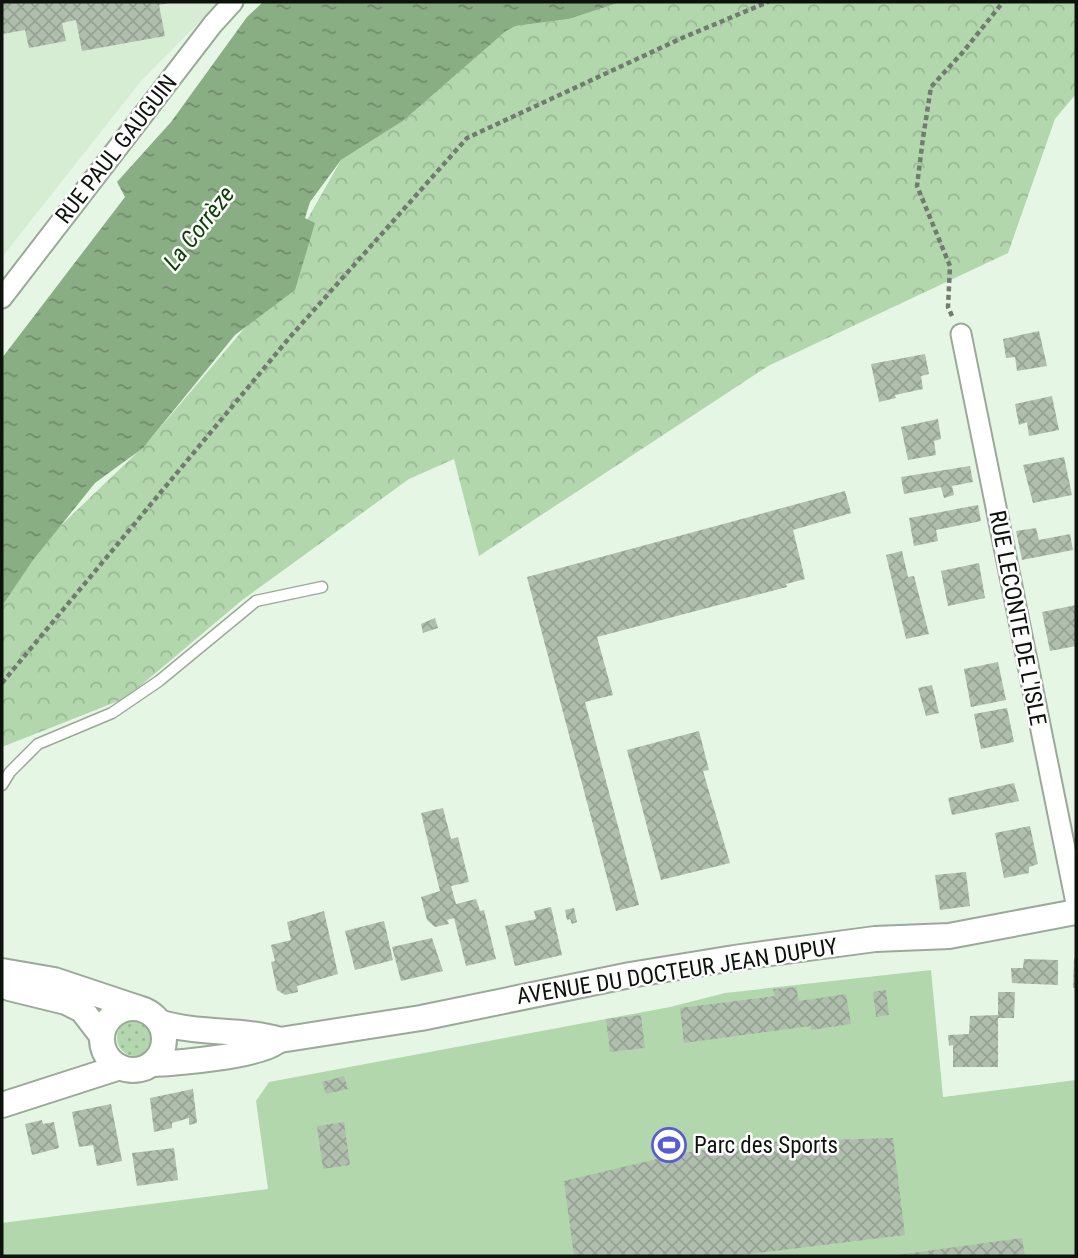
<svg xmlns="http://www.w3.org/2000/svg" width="1078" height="1258" font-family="'Roboto Condensed',sans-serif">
  <defs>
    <pattern id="grass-dots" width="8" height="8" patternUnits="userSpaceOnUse" patternTransform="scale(1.75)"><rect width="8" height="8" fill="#b3d7ad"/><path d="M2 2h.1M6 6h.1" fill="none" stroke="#99b894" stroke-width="1.8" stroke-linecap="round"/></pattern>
    <pattern id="park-crowns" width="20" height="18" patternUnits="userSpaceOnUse" patternTransform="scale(1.75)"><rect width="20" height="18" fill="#b3d7ad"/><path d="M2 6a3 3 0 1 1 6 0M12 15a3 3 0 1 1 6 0" fill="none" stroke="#99b894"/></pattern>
    <pattern id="water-ripples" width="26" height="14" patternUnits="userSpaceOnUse" patternTransform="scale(1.75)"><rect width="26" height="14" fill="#8aae84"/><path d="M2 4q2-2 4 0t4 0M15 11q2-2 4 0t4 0" fill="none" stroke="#6f8c6a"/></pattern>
    <pattern id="building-cross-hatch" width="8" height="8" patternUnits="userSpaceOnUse" patternTransform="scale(1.75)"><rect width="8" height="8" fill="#b0bfad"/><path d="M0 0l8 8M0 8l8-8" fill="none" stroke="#96a394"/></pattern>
  </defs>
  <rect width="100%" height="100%" fill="#e6f6e4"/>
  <path fill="#d6ecd3" d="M2,2h217l-78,79 -139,176z"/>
  <circle fill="url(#grass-dots)" cx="135" cy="1038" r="18"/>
  <path fill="url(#park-crowns)" d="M621,2h455v92l-21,25 -47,134 -240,113 -289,190 -25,-97 -45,20 -168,122 -115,97 -124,49v-165l146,-140 100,-118 93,-164 62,-39 103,-90 10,-5 53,-7z"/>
  <path fill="#b3d7ad" d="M931,970l12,127 133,-17v176h-1074v-33l266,-34 -12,-88 13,-19 401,-75 55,-14z"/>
  <path fill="url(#water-ripples)" d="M263,2h358l-52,17 -53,7 -10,5 -103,90 -62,39 -31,42 -5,16 10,5 -20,67 -60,45 -92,113 -48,35 -62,77 -31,46v-248l123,-161 -8,-15 54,-60 76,-105z"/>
  <g fill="url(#building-cross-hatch)">
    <path d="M2,2h167v1l-10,2 6,31 -83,15 -6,-31 -14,3 4,18 -37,7 -4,-18 -23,4z"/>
    <path d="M1039,331l8,35 -30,5 -2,-14 -9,1 -3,-19z"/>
    <path d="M925,354l4,20 -8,2 2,13 -28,6 1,3 -17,4 -8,-38z"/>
    <path d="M1052,396l7,34 -30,6 -2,-14 -8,3 -4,-21z"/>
    <path d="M938,419l3,20 -7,2 2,14 -28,5 -7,-33z"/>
    <path d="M1064,457l8,38 -39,8 -10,-38z"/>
    <path d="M970,466l3,16 -21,4 2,9 -10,3 -3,-11 -37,7 -3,-17z"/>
    <path d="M845,491l6,22 -58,17 12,49 -19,5 1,3 -190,50 16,58 -28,7 54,203 -23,6 -89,-334z"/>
    <path d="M978,505l3,16 -45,9 2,11 -24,5 -5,-28z"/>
    <path d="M1036,528l3,12 31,-6 3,16 -51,10 -6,-29z"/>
    <path d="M902,551l6,26 6,-1 15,58 -23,5 -20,-84z"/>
    <path d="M979,563l6,35 -37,8 -7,-35z"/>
    <path d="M1076,605v41l-26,5 -8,-39z"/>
    <path d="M435,618l3,10 -15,5 -2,-9z"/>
    <path d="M998,662l8,38 -35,7 -7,-38z"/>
    <path d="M932,685l7,28 -13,3 -8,-28z"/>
    <path d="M1007,708l7,34 -33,7 -7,-35z"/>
    <path d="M699,731l10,39 -6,1 27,92 -69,17 -34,-130z"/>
    <path d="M1014,783l5,18 -67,14 -4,-17z"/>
    <path d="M443,808l8,31 7,-2 11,45 -18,4 5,18 20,-5 4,12 4,-1 12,49 -30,7 -12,-48 -7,2 2,4 -14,3 -8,-7 -6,-23 19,-6 -19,-78z"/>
    <path d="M1030,826l8,38 -9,3v6l-25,5 -9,-45z"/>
    <path d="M966,872l4,34 -30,4 -5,-35z"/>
    <path d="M551,907l11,48 -47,11 -10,-40 31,-7 -2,-8z"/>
    <path d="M574,908l3,14 -5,2 -2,-5 -3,1 -2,-10z"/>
    <path d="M324,911l14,63 -41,12 1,6 -13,3 -8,-5 -6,-28 4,-1 -4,-16 20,-5 -4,-18z"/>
    <path d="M384,921l9,39 -38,10 -10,-39z"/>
    <path d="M432,938l11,33 -42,10 -9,-34z"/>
    <path d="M1074,958h2v30h-3z"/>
    <path d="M1024,959l34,1v25l-46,-2 -1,-15h12z"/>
    <path d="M796,987l3,14 47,-7 5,30 -40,6v-4l-127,17 -4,-35 95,-12 -2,-7z"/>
    <path d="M886,990l3,25 -13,2 -3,-25z"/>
    <path d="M998,992h17l-1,26h-16v49h-45v-22l-4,1 -1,-11 21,-1 1,-18 28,-1z"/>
    <path d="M641,1015l4,33 -35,4 -4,-33z"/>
    <path d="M344,1076l4,13 -22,5 -4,-12z"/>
    <path d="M193,1089l4,34 -8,2v-7l-17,5v5l-18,4 -4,-34z"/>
    <path d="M111,1104l11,57 -25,5 -4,-21 -14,2 -7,-35z"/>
    <path d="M42,1120l1,4 11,-2 5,26 -27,7 -7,-31z"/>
    <path d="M344,1122l6,43 -27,4 -6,-43z"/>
    <path d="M893,1138l12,97 -172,21h-159l-10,-75 118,-28 81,-11z"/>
    <path d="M174,1148l4,32 -41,6 -5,-33z"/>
    <path d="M1022,1238l3,18h-128v-1z"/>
  </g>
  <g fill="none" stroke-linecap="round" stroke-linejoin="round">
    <g stroke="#9aa998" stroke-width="13">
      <path id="service" d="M2,785l8,-13 28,-28 74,-31 47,-32 97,-80 66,-14"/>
    </g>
    <g stroke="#9aa998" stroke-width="23">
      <g id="minor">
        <path d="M2,298l211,-274 20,-22"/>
        <path d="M961,334l115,569"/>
      </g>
    </g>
    <g stroke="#9aa998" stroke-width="28">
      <g id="tertiary">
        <path d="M2,971l52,9 84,28"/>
        <path d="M9,988l57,14 16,8 20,26"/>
        <circle cx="133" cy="1039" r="31"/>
        <path d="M159,1022c39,13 82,6 121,18l141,-22 209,-43 104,-17 141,-19 74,-3 127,-24"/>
        <path d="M152,1064c27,-1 105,-8 124,-22"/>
        <path d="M2,1105l118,-38"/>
      </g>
    </g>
    <g stroke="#717b6f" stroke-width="4.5" stroke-dasharray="5 3.5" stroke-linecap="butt">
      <path d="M952,316l-4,-9 2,-41 -33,-80 6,-48 8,-51 32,-35 40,-50"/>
      <path d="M2,683l288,-346 177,-199 215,-100 86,-36"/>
    </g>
    <use href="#service" stroke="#fff" stroke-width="10"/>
    <use href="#minor" stroke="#fff" stroke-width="19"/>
    <use href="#tertiary" stroke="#fff" stroke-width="24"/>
  </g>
  <defs>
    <g id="stadium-ring" transform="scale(1.75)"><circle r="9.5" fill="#fefefe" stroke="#575cd3" stroke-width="1.5"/><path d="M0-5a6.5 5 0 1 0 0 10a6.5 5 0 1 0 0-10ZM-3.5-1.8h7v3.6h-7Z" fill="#575cd3"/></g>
  </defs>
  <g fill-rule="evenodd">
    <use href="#stadium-ring" x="669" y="1145"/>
  </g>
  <g text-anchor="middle" stroke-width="5" stroke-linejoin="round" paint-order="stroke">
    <g font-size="23" fill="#0d120c" stroke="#fefefe">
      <text transform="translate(116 149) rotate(-52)" y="8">RUE PAUL GAUGUIN</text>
      <text transform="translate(1018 618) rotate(79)" y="8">RUE LECONTE DE L'ISLE</text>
      <text transform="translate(677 971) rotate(-9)" y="8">AVENUE DU DOCTEUR JEAN DUPUY</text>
    </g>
    <g font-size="23" fill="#0d120c" stroke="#fefefe" text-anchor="start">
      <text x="694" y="1153">Parc des Sports</text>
    </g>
    <g font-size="24" font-style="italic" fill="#0d4106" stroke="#fefefe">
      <text transform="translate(199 228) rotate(-52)" y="8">La Corrèze</text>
    </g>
  </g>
  <rect width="1078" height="1258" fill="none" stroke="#0d120c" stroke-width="7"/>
</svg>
